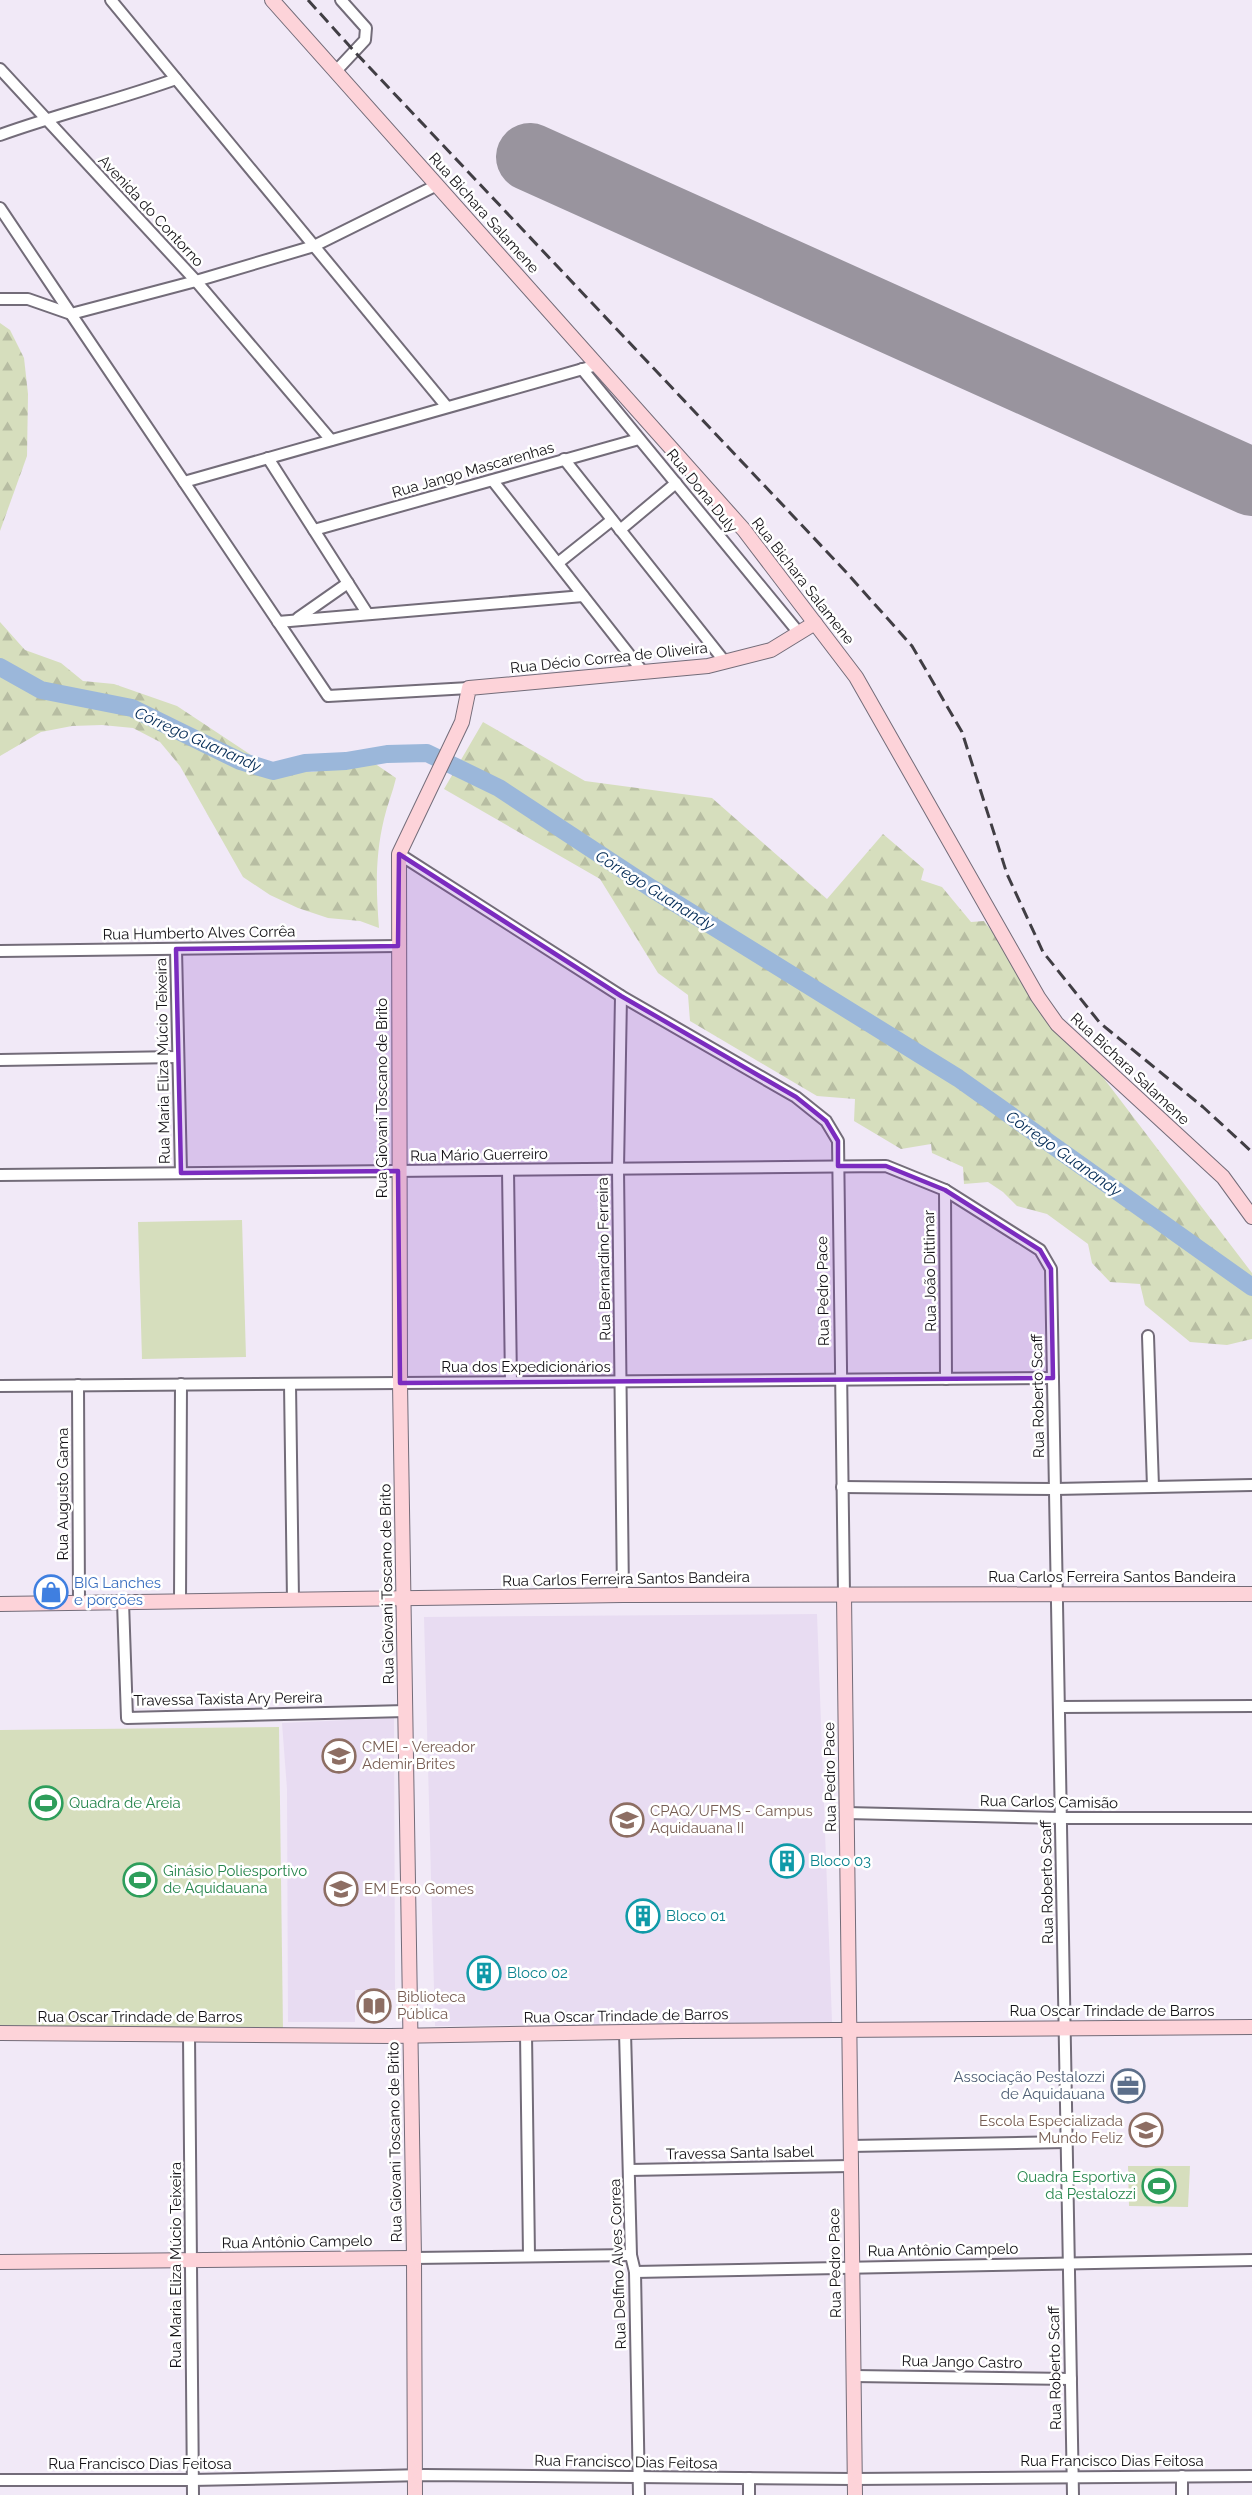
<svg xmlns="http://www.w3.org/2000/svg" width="1252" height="2495" font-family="Raleway,sans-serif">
  <defs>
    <pattern id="forest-firs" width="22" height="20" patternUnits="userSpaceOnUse" patternTransform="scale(1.5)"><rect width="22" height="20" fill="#d6debd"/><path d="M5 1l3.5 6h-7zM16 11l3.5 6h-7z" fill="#b7bda2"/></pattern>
  </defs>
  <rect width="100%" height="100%" fill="#f1e9f7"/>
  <g fill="#e8dcf2">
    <path d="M817,1614l15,408 -397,4 -11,-409z"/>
    <path d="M394,1718l1,272h-40v32h-67l-1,-233 -5,-66z"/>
  </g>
  <g fill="#d6debd">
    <path d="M242,1220l4,137 -104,2 -4,-137z"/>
    <path d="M279,1727l4,303 -283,2v-302z"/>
    <path d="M1128,2166h62l-2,41 -59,-1z"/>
  </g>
  <g fill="url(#forest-firs)">
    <path d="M0,323l10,7 14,28 4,36 -1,62 -27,75z"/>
    <path d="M0,622l25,28 36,13 22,18 31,3 63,22 77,51 28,12 30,3 59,-11 25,17c-3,14 -9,27 -12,41 -9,37 -8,72 -5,109l-19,-7 -32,-3 -30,-10 -28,-13 -27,-18 -63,-111 -20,-24 -27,-14 -31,-3 -30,1 -31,6 -41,24z"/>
    <path d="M483,722l102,59 127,17 115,101 56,-65 41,35 -3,11 21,7 29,35 13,-1 268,352v66l-25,6 -37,-3 -45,-37 -5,-21 -30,-2 -18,-19 -4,-19 -41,-30 -30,-8 -14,-14 -15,-10 -24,2 -1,-17 -31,-14 -1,-9 -30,5 -47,-28 1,-22 -38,-3 -127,-75 -2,-26 -30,-22 -58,-94 -156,-90z"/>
  </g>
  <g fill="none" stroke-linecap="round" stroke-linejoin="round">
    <path stroke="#9bb7da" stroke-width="18" d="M0,667l41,23 91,18 108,53 33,10 32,-8 41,-2 41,-7 40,-1 72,35 152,100 307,190 294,209"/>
    <path stroke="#99949e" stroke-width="68" d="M530,157l722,325"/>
    <g stroke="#736c79" stroke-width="14">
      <g id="street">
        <path d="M111,0l336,407"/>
        <path d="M0,69l196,212 135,159"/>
        <path d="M336,71l29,-31 1,-12 -25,-28"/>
        <path d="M0,135c58,-21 118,-35 176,-56"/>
        <path d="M0,208l71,106 125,-33 118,-35 123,-61"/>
        <path d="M0,299h28l43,15 257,382 141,-8"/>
        <path d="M582,369l217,264"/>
        <path d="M268,458l99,155"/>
        <path d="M564,459l161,203"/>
        <path d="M493,481l150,191"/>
        <path d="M184,482l413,-117"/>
        <path d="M314,530l325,-91"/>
        <path d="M620,530l56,-47"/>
        <path d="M558,563l54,-43"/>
        <path d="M298,618l50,-35"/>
        <path d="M278,622l305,-26"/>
        <path d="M399,854l222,142 175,101 30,24 12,20 6,453"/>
        <path d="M176,949l5,224"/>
        <path d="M0,951l398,-5"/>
        <path d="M621,996l-3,173 5,426"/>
        <path d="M0,1060l178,-3"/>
        <path d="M508,1170l3,212"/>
        <path d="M0,1175l886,-9 59,24 1,189"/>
        <path d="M945,1190l95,60 11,19 22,1226"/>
        <path d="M1148,1336l5,151"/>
        <path d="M290,1384l3,216"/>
        <path d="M78,1385l1,218"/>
        <path d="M0,1386l1053,-8"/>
        <path d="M842,1487l213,2 197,-4"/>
        <path d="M123,1602l4,116 279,-7"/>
        <path d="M180,1602l1,-218"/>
        <path d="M1059,1707l193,-1"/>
        <path d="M846,1813l215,5h191"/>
        <path d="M625,2032l6,223 4,17 4,223"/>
        <path d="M526,2034l3,222"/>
        <path d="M189,2035l4,460"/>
        <path d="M850,2146l216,-4"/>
        <path d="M629,2170l222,-4"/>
        <path d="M414,2258l217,-3"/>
        <path d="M635,2272l617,-12"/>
        <path d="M853,2376l218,3"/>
        <path d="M1182,2476v19"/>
        <path d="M749,2478v17"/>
        <path d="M0,2480h192l233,-5 429,4 398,-3"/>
      </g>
    </g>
    <g stroke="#736c79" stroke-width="16">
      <g id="secondary">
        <path d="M272,0l472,530 112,147 182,320 19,27 166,153 29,40"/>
        <path d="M844,1594l11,901"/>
        <path d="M0,1604l623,-9 629,-1"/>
        <path d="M0,2033l391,3 292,-5 569,-4"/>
        <path d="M0,2262l414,-4"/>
        <path d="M415,2495l-1,-237 -14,-875 -1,-529 63,-132 7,-34 239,-22 63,-16 44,-27"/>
      </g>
    </g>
    <use href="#street" stroke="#fff" stroke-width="10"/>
    <use href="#secondary" stroke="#fdd3d9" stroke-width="14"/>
    <path stroke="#413e44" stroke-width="3" stroke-dasharray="12 6" stroke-linecap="butt" d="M308,0l46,51 492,521 66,74 50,86 45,142 36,78 57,71 103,84 49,45"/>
  </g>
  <path fill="#7b2cbf" fill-opacity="0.2" stroke="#7b2cbf" stroke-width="4.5" stroke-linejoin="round" d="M399,854l222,142 175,101 30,24 12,20v25h48l59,24 95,60 11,19 2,109 -653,5 -2,-212 -217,2 -5,-224 222,-3z"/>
  <defs>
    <g id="shop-ring" transform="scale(1.725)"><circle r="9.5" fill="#fff" stroke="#3f7fe0" stroke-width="1.5"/><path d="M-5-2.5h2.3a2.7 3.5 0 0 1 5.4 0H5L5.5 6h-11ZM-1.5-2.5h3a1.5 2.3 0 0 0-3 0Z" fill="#3f7fe0"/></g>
    <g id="school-ring" transform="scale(1.725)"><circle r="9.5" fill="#fff" stroke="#8d6e63" stroke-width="1.5"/><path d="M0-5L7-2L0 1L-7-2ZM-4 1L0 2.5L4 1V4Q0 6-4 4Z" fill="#8d6e63"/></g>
    <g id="stadium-ring" transform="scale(1.725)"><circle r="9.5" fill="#fff" stroke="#2e9e5b" stroke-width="1.5"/><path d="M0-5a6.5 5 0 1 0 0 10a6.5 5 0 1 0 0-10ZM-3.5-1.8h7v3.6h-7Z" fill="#2e9e5b"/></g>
    <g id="university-ring" transform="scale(1.725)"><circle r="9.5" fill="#fff" stroke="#8d6e63" stroke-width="1.5"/><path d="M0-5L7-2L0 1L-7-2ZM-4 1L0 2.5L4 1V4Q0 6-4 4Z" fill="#8d6e63"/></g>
    <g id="building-ring" transform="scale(1.725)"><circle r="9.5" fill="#fff" stroke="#0f9aa8" stroke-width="1.5"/><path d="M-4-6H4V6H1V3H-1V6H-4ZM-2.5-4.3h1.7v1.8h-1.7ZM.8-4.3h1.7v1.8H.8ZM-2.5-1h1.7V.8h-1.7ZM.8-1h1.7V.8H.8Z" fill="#0f9aa8"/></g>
    <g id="library-ring" transform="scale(1.725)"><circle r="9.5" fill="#fff" stroke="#8d6e63" stroke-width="1.5"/><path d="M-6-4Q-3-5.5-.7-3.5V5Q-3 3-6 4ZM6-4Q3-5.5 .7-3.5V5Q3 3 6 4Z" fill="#8d6e63"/></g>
    <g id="office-ring" transform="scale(1.725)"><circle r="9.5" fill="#fff" stroke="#5c6f8a" stroke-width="1.5"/><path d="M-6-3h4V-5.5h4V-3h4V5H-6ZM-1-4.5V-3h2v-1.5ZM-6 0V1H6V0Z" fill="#5c6f8a"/></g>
  </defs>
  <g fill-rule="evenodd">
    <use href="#shop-ring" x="51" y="1592"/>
    <use href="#school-ring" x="339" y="1756"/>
    <use href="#stadium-ring" x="46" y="1803"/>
    <use href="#university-ring" x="627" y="1820"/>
    <use href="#building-ring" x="787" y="1861"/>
    <use href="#stadium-ring" x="140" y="1880"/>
    <use href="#school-ring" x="341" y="1889"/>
    <use href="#building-ring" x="643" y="1916"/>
    <use href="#building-ring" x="484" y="1973"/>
    <use href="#library-ring" x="374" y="2006"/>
    <use href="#office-ring" x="1128" y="2086"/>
    <use href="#school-ring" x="1146" y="2130"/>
    <use href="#stadium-ring" x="1159" y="2186"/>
  </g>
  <g text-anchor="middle" stroke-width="5" stroke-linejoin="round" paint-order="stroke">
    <g font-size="15" fill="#141216" stroke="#fff">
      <text transform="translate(151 211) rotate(47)" y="5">Avenida do Contorno</text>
      <text transform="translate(484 213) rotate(48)" y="5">Rua Bichara Salamene</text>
      <text transform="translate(473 470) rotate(-16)" y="5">Rua Jango Mascarenhas</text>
      <text transform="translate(702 491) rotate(51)" y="5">Rua Dona Duly</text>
      <text transform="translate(803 581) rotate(52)" y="5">Rua Bichara Salamene</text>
      <text transform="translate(609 658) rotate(-6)" y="5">Rua Décio Correa de Oliveira</text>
      <text transform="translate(199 933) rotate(-1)" y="5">Rua Humberto Alves Corrêa</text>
      <text transform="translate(163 1061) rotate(-91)" y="5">Rua Maria Eliza Múcio Teixeira</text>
      <text transform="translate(1130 1069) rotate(43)" y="5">Rua Bichara Salamene</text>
      <text transform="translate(382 1098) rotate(-90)" y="5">Rua Giovani Toscano de Brito</text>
      <text transform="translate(479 1155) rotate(-1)" y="5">Rua Mário Guerreiro</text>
      <text transform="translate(604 1259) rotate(-91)" y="5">Rua Bernardino Ferreira</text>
      <text transform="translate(930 1271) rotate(-91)" y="5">Rua João Dittimar</text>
      <text transform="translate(823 1291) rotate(-91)" y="5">Rua Pedro Pace</text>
      <text x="526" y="1372">Rua dos Expedicionários</text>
      <text transform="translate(1038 1396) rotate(-91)" y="5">Rua Roberto Scaff</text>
      <text transform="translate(63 1494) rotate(-90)" y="5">Rua Augusto Gama</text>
      <text x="1112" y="1582">Rua Carlos Ferreira Santos Bandeira</text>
      <text transform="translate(626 1579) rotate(-1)" y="5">Rua Carlos Ferreira Santos Bandeira</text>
      <text transform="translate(387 1584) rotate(-91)" y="5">Rua Giovani Toscano de Brito</text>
      <text transform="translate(228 1699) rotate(-1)" y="5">Travessa Taxista Ary Pereira</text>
      <text transform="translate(830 1777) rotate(-91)" y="5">Rua Pedro Pace</text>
      <text transform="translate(1049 1802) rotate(1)" y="5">Rua Carlos Camisão</text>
      <text transform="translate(1047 1882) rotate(-91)" y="5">Rua Roberto Scaff</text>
      <text x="1112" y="2016">Rua Oscar Trindade de Barros</text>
      <text transform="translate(626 2016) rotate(-1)" y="5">Rua Oscar Trindade de Barros</text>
      <text x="140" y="2022">Rua Oscar Trindade de Barros</text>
      <text transform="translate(395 2142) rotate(-91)" y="5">Rua Giovani Toscano de Brito</text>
      <text transform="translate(740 2153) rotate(-1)" y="5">Travessa Santa Isabel</text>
      <text transform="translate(297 2242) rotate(-1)" y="5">Rua Antônio Campelo</text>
      <text transform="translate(943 2250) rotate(-1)" y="5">Rua Antônio Campelo</text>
      <text transform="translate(835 2263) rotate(-91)" y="5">Rua Pedro Pace</text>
      <text transform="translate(618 2264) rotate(-92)" y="5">Rua Delfino Alves Correa</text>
      <text transform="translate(176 2265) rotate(-90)" y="5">Rua Maria Eliza Múcio Teixeira</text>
      <text transform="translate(962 2362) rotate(1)" y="5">Rua Jango Castro</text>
      <text transform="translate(1055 2368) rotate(-91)" y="5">Rua Roberto Scaff</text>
      <text x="1112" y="2466">Rua Francisco Dias Feitosa</text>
      <text transform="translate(626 2462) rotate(1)" y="5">Rua Francisco Dias Feitosa</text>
      <text x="140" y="2469">Rua Francisco Dias Feitosa</text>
    </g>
    <g font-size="15" fill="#366cbe" stroke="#fff" text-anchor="start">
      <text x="74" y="1588">BIG Lanches<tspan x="74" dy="17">e porções</tspan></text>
    </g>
    <g font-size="15" fill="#785e54" stroke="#fff" text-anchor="start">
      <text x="362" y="1752">CMEI - Vereador<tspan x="362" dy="17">Ademir Brites</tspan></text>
      <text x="650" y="1816">CPAQ/UFMS - Campus<tspan x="650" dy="17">Aquidauana II</tspan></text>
      <text x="364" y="1894">EM Erso Gomes</text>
      <text x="397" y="2002">Biblioteca<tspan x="397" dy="17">Pública</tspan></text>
      <text x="1123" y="2126" text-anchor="end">Escola Especializada<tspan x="1123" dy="17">Mundo Feliz</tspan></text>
    </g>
    <g font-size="15" fill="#27864d" stroke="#fff" text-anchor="start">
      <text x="69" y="1808">Quadra de Areia</text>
      <text x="163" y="1876">Ginásio Poliesportivo<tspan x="163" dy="17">de Aquidauana</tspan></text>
      <text x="1136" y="2182" text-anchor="end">Quadra Esportiva<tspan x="1136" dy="17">da Pestalozzi</tspan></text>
    </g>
    <g font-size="15" fill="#0d838f" stroke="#fff" text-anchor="start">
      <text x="810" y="1866">Bloco 03</text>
      <text x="666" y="1921">Bloco 01</text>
      <text x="507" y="1978">Bloco 02</text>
    </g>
    <g font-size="15" fill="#4e5e75" stroke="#fff" text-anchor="end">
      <text x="1105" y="2082">Associação Pestalozzi<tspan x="1105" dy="17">de Aquidauana</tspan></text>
    </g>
    <g font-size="16" font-style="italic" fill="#022a55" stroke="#fff">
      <text transform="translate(198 739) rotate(24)" y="6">Córrego Guanandy</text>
      <text transform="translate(655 890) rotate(32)" y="6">Córrego Guanandy</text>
      <text transform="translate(1064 1153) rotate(35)" y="6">Córrego Guanandy</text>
    </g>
  </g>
</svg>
